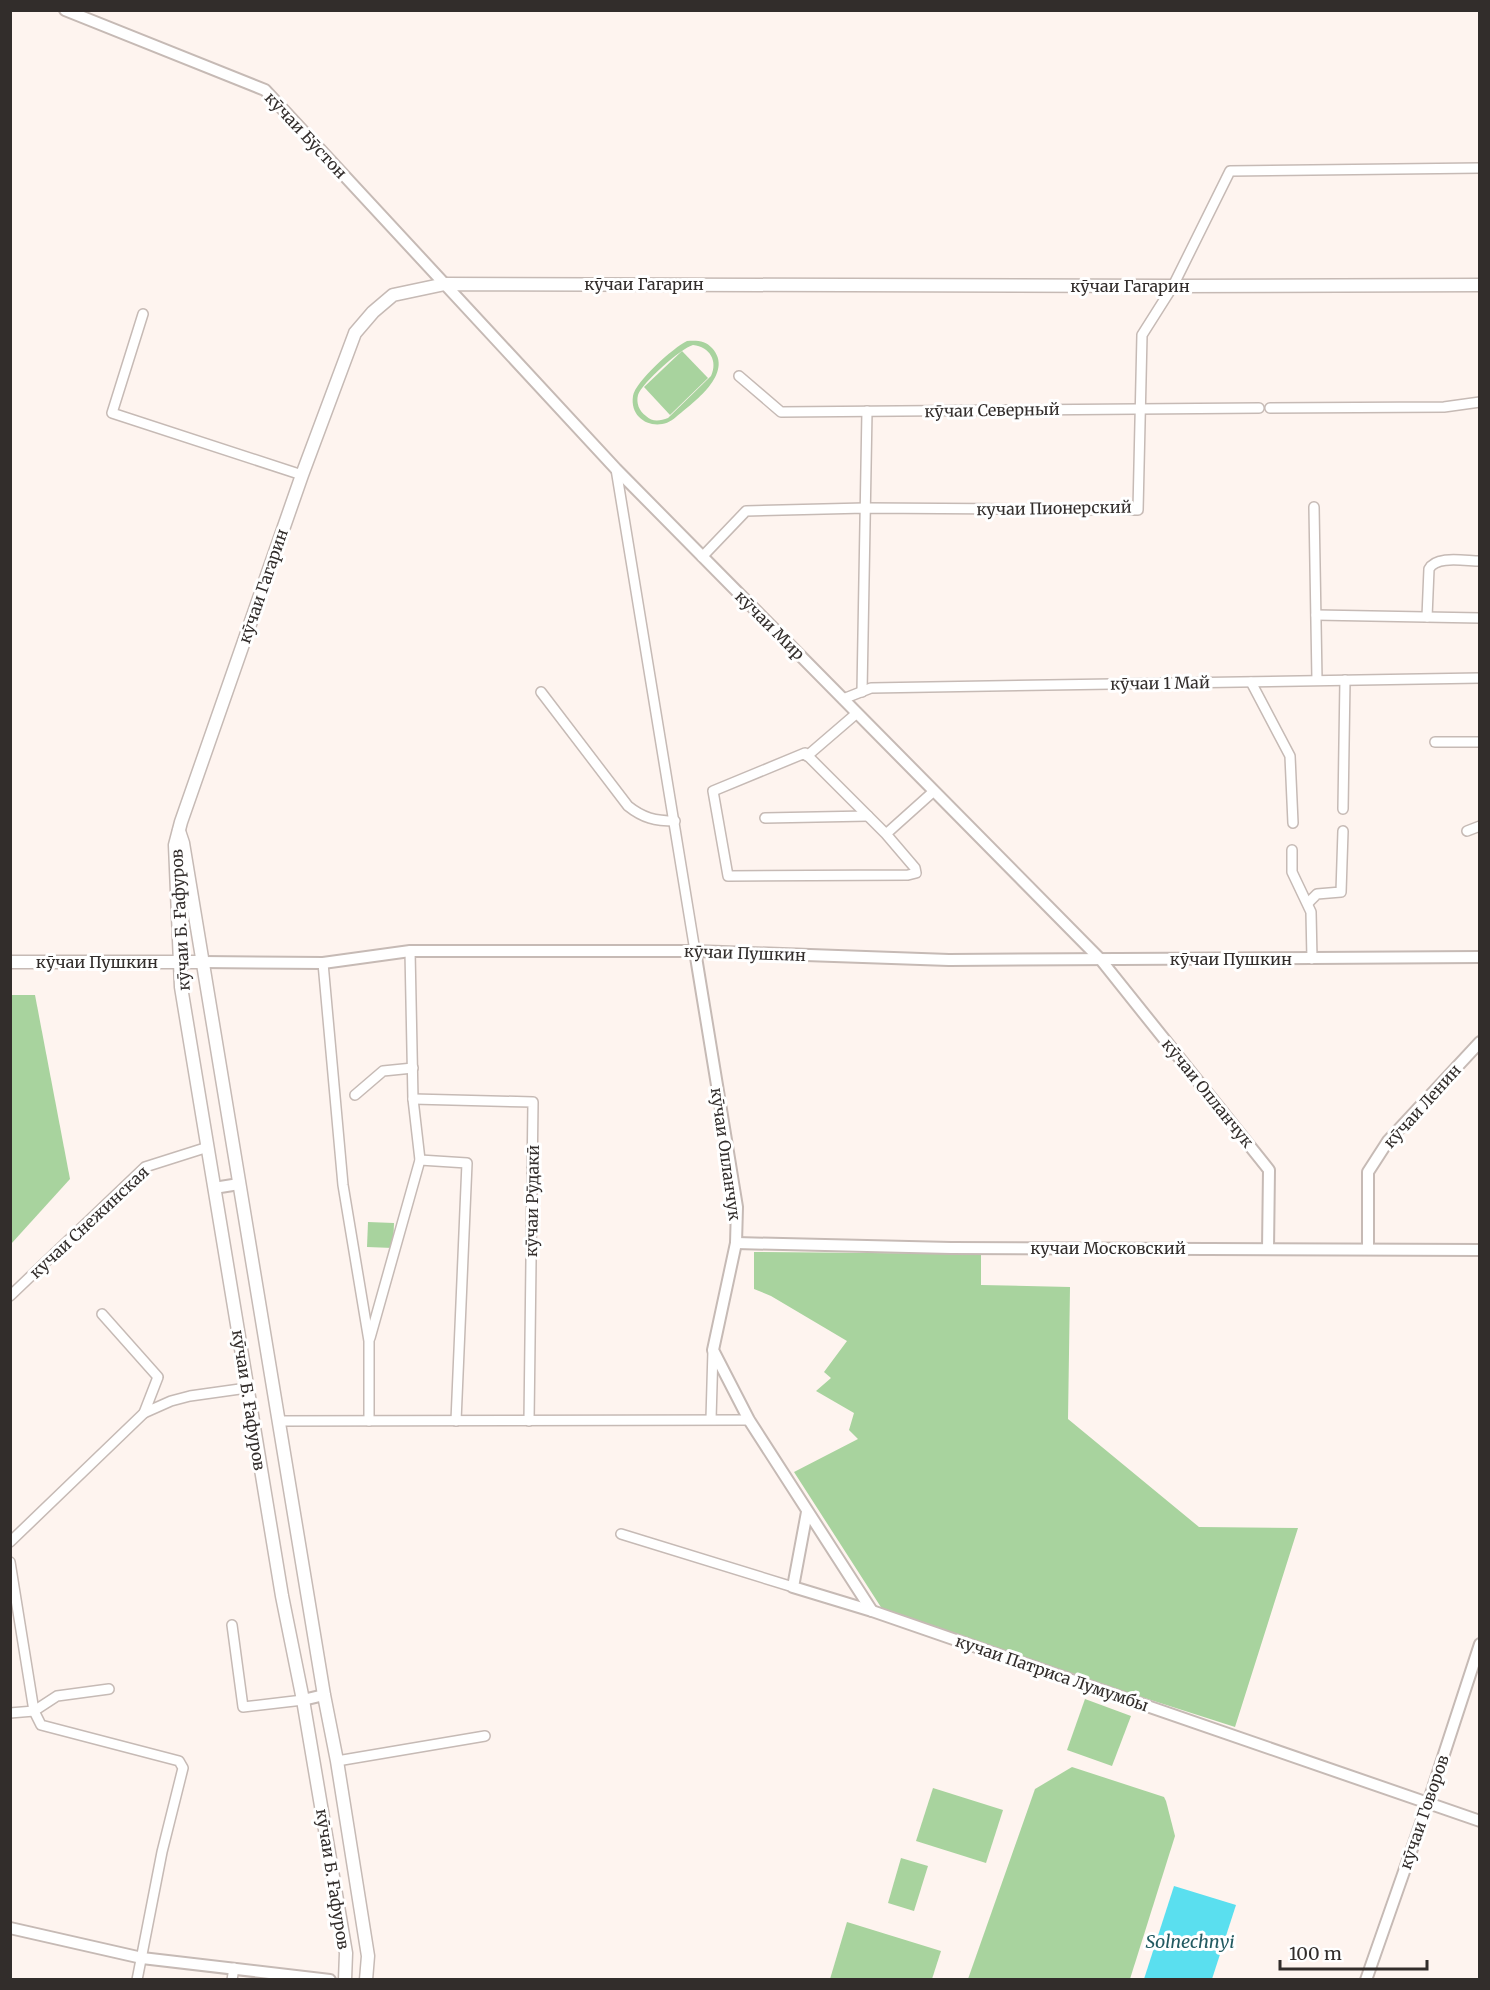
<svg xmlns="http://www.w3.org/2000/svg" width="1490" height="1990" font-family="Merriweather,serif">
  <rect width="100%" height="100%" fill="#fef4ef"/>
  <g fill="#a8d39e" fill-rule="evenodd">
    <path d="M687,341c10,-1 19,0 25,7 23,25 -19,55 -36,69 -17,16 -47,5 -43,-21 2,-14 41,-49 54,-55zM693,345c17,2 25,16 18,31l-43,42c-8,3 -16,4 -22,-2 -7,-5 -10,-13 -8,-21 4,-12 43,-47 55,-50z"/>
    <path d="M682,351l26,27 -38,37 -26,-28z"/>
    <path d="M11,995h24l35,184 -59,65z"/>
    <path d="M368,1222l26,1 -1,25 -26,-1z"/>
    <path d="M754,1252l227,2v31l89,2 -2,132 131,108 99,1 -63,199 -349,-112 -92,-143 64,-33 -9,-9 5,-17 -38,-22 15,-13 -7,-6 23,-31 -76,-45 -17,-7z"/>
    <path d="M1085,1699l46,17 -19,50 -45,-16z"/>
    <path d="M1072,1767l92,30 2,4 9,35 -45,143h-162l67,-190z"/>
    <path d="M933,1788l70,22 -17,53 -70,-22z"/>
    <path d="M901,1858l27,8 -14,45 -26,-8z"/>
    <path d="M847,1922l94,29 -9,28h-102z"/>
  </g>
  <path fill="#5adfef" d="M1174,1886l62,19 -24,74h-68z"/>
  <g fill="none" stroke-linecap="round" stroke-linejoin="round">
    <g stroke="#c6bab5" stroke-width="12">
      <g id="minor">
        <path d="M143,314l-31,99 190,62"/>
        <path d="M739,376l42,36 478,-4"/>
        <path d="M1270,408l174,-1 36,-5"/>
        <path d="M616,469l79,482"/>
        <path d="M1314,507l3,173"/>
        <path d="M702,557l44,-46 119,-3 273,2 4,-175 31,-49 57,-115 250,-3"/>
        <path d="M1316,615l164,3"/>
        <path d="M1427,617l2,-48c7,-14 36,-8 51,-8"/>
        <path d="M1251,682l39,74 3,67"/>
        <path d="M541,692l87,114c15,12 27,15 47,15"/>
        <path d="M862,692l5,-281"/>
        <path d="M843,699l28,-11 609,-10"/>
        <path d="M1435,742h45"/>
        <path d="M807,756l50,-43"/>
        <path d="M1343,809l2,-129"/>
        <path d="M765,818l103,-2"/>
        <path d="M1467,831l13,-5"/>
        <path d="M886,834l-81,-81 -92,38 15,85 180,-1 8,-2 -1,-5 -29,-34 48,-43"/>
        <path d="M1292,850v22l19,40 1,47"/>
        <path d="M1308,903l9,-9 24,-2 2,-61"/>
        <path d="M323,963l20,222 26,156v80"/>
        <path d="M355,1095l28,-24 30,-3"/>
        <path d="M413,1099l120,3 -4,319"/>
        <path d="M420,1160l47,3 -11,258"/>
        <path d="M10,1296l135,-129 63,-20"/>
        <path d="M102,1314l56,63 -14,36 27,-12 19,-5 57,-8"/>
        <path d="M370,1338l50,-178 -7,-61 -3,-148"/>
        <path d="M711,1419l2,-69"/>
        <path d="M278,1421l471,-1"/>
        <path d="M621,1534l172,53"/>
        <path d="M10,1542l134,-129"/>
        <path d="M10,1562l24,149 7,14 138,36 4,7 -21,84 -25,128"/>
        <path d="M232,1625l11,82 60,-7"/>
        <path d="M10,1713l24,-2 23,-15 52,-7"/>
        <path d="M337,1761l148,-25"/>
        <path d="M232,1980l2,-12"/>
      </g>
    </g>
    <g stroke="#c6bab5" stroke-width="14">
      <g id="tertiary">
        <path d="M65,10l200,80 351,379 485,491 168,210 -1,79"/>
        <path d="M695,951l42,256 -1,36 -23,107 36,70 123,191"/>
        <path d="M202,962l121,1 87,-12h285l254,9 531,-3"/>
        <path d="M214,1188l25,-4"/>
        <path d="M736,1243l215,5 529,2"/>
        <path d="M1368,1249v-77l20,-31 92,-99"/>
        <path d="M807,1512l-14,75 79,24 608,210"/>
        <path d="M303,1700l21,-5"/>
        <path d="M10,1928l132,30 188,22"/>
        <path d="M1366,1980l62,-177 52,-159"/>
      </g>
    </g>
    <g stroke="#c6bab5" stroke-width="15">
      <g id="secondary">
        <path d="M179,831l4,12 141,852 13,66 31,195 -2,24"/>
        <path d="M10,962h192"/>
        <path d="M345,1980l1,-27 -43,-253 -21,-104 -101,-609 -6,-142 6,-23 121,-347 53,-142 18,-21 20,-17 52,-11 728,2 307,-1"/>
      </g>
    </g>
    <use href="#minor" stroke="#fff" stroke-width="9"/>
    <use href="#tertiary" stroke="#fff" stroke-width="10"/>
    <use href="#secondary" stroke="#fff" stroke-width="12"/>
  </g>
  <g text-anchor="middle" stroke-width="6" stroke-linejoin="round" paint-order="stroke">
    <g font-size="16" fill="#322d2b" stroke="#fff">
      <text transform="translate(306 135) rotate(47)" y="6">кӯчаи Бӯстон</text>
      <text x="644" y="290">кӯчаи Гагарин</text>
      <text x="1130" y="292">кӯчаи Гагарин</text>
      <text transform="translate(992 410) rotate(-1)" y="6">кӯчаи Северный</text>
      <text transform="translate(1054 508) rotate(-1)" y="6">кучаи Пионерский</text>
      <text transform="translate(263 586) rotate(-71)" y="6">кӯчаи Гагарин</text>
      <text transform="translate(770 625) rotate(45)" y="6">кӯчаи Мир</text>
      <text transform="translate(1160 683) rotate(-1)" y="6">кӯчаи 1 Май</text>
      <text transform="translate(180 920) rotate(-93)" y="6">кӯчаи Б. Ғафуров</text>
      <text transform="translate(745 953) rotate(2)" y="6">кӯчаи Пушкин</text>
      <text x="1231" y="965">кӯчаи Пушкин</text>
      <text x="97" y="968">кӯчаи Пушкин</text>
      <text transform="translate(1208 1093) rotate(51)" y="6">кӯчаи Опланчук</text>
      <text transform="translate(1422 1106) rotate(-48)" y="6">кӯчаи Ленин</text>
      <text transform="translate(726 1154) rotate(82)" y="6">кӯчаи Опланчук</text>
      <text transform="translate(532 1201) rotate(-89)" y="6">кӯчаи Рӯдакӣ</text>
      <text transform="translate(89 1222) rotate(-43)" y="6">кучаи Снежинская</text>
      <text x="1108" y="1254">кучаи Московский</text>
      <text transform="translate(249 1400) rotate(81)" y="6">кӯчаи Б. Ғафуров</text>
      <text transform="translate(1052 1673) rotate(19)" y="6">кучаи Патриса Лумумбы</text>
      <text transform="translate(1424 1812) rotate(-71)" y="6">кӯчаи Говоров</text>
      <text transform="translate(333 1879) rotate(81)" y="6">кӯчаи Б. Ғафуров</text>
    </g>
    <g font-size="18" font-style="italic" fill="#225a61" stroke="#fff">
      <text x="1190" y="1948">Solnechnyi</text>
    </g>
  </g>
  <rect width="1490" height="1990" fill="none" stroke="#322d2b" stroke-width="24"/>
  <path d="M1280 1960v9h147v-9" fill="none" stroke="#322d2b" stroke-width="3"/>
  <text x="1289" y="1960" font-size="18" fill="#322d2b" stroke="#ffffff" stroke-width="4.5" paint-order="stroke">100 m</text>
</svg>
